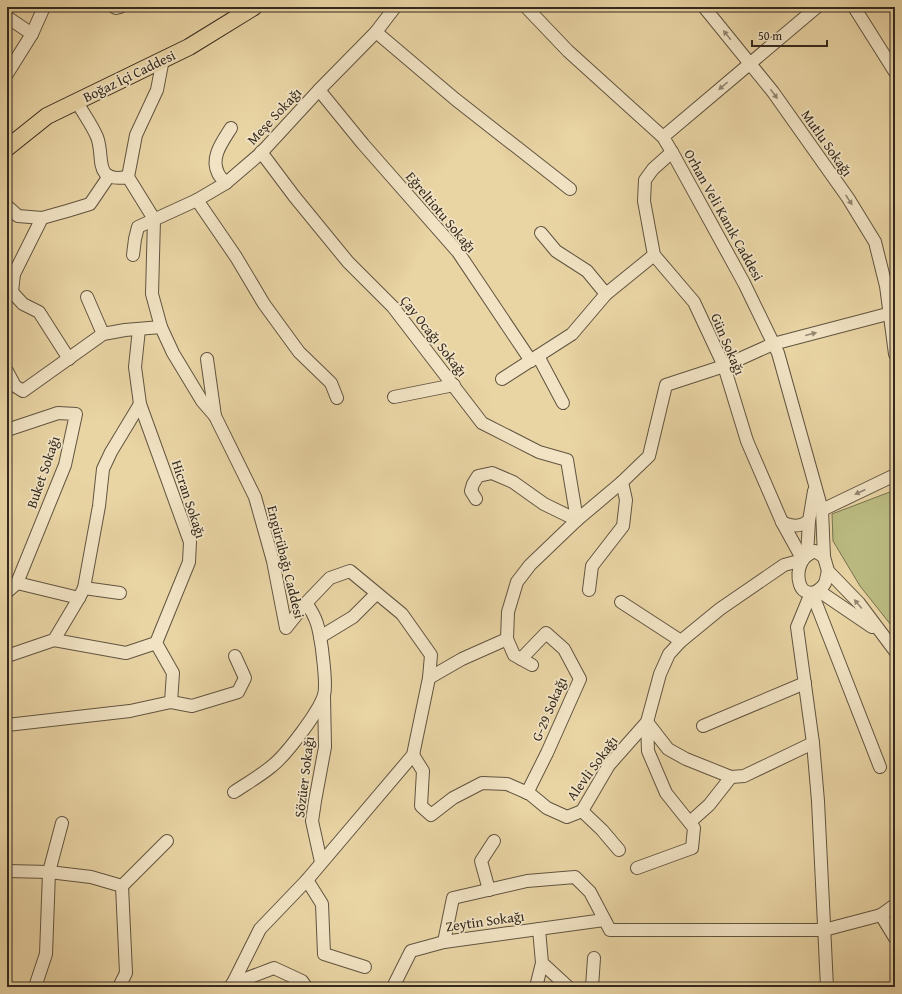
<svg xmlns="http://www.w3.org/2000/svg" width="902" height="994" font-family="'Gentium Book Plus',serif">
  <rect width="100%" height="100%" fill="#e9d4a4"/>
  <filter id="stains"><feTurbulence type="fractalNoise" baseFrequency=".005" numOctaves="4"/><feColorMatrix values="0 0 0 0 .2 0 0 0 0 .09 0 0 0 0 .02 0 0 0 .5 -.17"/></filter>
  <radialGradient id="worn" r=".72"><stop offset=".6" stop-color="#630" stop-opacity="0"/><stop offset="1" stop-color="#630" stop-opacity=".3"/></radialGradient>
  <path fill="#bbbc82" stroke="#787250" d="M895,490v140l-35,-44 -27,-45 -1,-27z"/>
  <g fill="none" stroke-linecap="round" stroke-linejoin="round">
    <g stroke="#615440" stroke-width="14">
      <g id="minor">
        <path d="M114,7l2,1 4,-1"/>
        <path d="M526,7l42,44 95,86 9,15 72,131 34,70 44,157 2,47 4,14 31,32 36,48"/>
        <path d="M704,7l69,85 75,106 27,44 11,44 9,68"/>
        <path d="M854,7l41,65"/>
        <path d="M7,17l25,17"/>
        <path d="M376,32l79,67 115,90"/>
        <path d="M163,59l-6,31 -21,45 -8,42 26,42 -2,75 9,33 12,26 29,48 13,15 40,81 18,64 13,67 20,-25 24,-25 20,-7 52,43 29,41 -2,23 -16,77 -106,125 -47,49 -29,58"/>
        <path d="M7,74l25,-40 12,-27"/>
        <path d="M319,90l44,54 95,108 73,109"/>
        <path d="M77,102c6,11 15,23 20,35 8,20 -5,46 31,40"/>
        <path d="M663,137l154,-130"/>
        <path d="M261,152l33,44 54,66 45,45 89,116 57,29 28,8 10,60"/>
        <path d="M672,152l-19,17 -8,11 -1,21 10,54 40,47 30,64 23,75 35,81 21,38"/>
        <path d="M226,183c-3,-3 -7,-7 -8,-10 -8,-16 5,-32 13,-45"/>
        <path d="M197,200l39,57 28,47 35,48 32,31 6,15"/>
        <path d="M7,206l11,10 24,2 25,-7 23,-7 19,-28"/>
        <path d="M42,218l-28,56 -2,18 11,12 16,8 30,47"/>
        <path d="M541,233l15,18 31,20 19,23"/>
        <path d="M133,255l2,-16 3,-12 59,-27 29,-17 35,-30 58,-63 57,-58 19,-25"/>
        <path d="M87,297l16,37"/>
        <path d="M538,356l25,47"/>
        <path d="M207,359l8,57"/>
        <path d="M7,371l8,15 8,5 80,-57 22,-4 36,-3"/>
        <path d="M502,379l70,-45 34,-40 48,-39"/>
        <path d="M394,397l60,-12"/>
        <path d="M7,430l51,-17 18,1 -11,51 -48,118 -10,9"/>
        <path d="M476,499l-5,-8 2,-7 5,-8 14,-3 21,9 31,22 33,16"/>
        <path d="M822,510l73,-35"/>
        <path d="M782,522c10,5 18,5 27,-1"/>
        <path d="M807,555l2,-34 5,-30"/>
        <path d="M824,557l-9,-6c-6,3 -12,6 -14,12 -5,12 -3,34 14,29 4,-2 8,-5 10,-9 1,-3 2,-8 3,-12"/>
        <path d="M17,583l62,15"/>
        <path d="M84,588l36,5"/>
        <path d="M589,590l3,-24 31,-40 3,-26 -4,-18"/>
        <path d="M819,591l53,36"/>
        <path d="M811,593l-14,34 16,116 5,58 9,186"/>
        <path d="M812,593l68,174"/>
        <path d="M621,602l60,39"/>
        <path d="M320,637l33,-20 23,-23"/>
        <path d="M507,639l7,16 18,10"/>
        <path d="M54,640l72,13 30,-10 33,-81 1,-20 -50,-138 -5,-37 4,-38"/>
        <path d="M7,656l47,-16 25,-42 5,-10 15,-82 4,-37 8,-17 29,-48"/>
        <path d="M521,659l25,-26 18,16 16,30 -33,74 -20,40"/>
        <path d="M429,678l33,-19 45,-20 1,-27 9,-30 13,-17 47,-45 45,-38 27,-26 17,-71 58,-19 49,-22 122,-32"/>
        <path d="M171,702l21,4 46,-14 7,-14 -10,-22"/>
        <path d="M7,725l123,-14 41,-9 2,-29 -17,-30"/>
        <path d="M703,726l102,-43"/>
        <path d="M413,755l10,16 -2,35 10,9 22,-17 29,-15 25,1 23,10 17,14 20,9 15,-6 27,-46 38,-43 13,-48 9,-20 12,-13 39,-32 64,-44 11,-3 6,1"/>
        <path d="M234,792c12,-8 26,-16 38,-26 14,-11 47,-54 52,-71 3,-11 -1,-35 -2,-46 -3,-19 -4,-30 -16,-46"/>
        <path d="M582,811l20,19 17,20"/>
        <path d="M690,822l19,-17 22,-28"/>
        <path d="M321,862l-9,-41 3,-20 10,-54 -1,-50"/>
        <path d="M637,868l55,-20 2,-20 -28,-35 -18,-42 -1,-29 21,27 18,10 45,18 13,-1 69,-33"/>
        <path d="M7,871l42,1 42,5 31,9 4,87 -7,14"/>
        <path d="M307,880l15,24 2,50 41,13"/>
        <path d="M122,886l45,-45"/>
        <path d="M489,890l-8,-29 13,-20"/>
        <path d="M895,905l-14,10 14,23"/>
        <path d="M539,929l3,34 26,24"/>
        <path d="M444,942l9,-44 74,-17 48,-4 15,15 20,38h214l57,-15"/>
        <path d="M232,984l42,-16 28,13 4,6"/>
        <path d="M35,987l11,-33 3,-82 13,-49"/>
        <path d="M393,987l18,-36 33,-9 160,-22"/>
        <path d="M536,987l6,-24"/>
        <path d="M592,987l2,-29"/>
      </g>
    </g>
    <g stroke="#34291e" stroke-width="18">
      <path id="major" d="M7,148l40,-32 142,-69 65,-40"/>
    </g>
    <use href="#minor" stroke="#f1e3c4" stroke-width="12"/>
    <use href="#major" stroke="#e9d4a4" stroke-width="16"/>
  </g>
  <defs><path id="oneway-solid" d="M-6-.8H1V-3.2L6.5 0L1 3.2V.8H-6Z"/></defs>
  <g fill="#928671">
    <use href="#oneway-solid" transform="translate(727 35) rotate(-129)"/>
    <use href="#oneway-solid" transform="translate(723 86) rotate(140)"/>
    <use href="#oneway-solid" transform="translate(774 94) rotate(54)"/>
    <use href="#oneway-solid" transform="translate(849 200) rotate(57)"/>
    <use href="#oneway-solid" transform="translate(811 334) rotate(-14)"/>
    <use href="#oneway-solid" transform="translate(860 492) rotate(155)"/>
    <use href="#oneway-solid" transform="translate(858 604) rotate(-130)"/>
  </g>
  <g text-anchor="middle" stroke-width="3.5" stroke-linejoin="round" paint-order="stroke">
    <g font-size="14" fill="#34291e" stroke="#f1e3c4">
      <text transform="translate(129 76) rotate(-26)" y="5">Boğaz İçi Caddesi</text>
      <text transform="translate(274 116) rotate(-47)" y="5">Meşe Sokağı</text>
      <text transform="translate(827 143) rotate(55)" y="5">Mutlu Sokağı</text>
      <text transform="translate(441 212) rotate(50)" y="5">Eğreltiotu Sokağı</text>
      <text transform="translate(724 215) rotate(61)" y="5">Orhan Veli Kanık Caddesi</text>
      <text transform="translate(434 336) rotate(52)" y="5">Çay Ocağı Sokağı</text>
      <text transform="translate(728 344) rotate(67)" y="5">Gün Sokağı</text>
      <text transform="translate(43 472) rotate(-71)" y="5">Buket Sokağı</text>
      <text transform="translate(189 499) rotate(72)" y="5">Hicran Sokağı</text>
      <text transform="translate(286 562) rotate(76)" y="5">Engürübağı Caddesi</text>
      <text transform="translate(549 709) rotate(-67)" y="5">G-29 Sokağı</text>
      <text transform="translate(592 768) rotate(-54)" y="5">Alevli Sokağı</text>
      <text transform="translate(304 777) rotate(-83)" y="5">Sözüer Sokağı</text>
      <text transform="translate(485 921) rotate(-8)" y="5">Zeytin Sokağı</text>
    </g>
  </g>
  <rect width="902" height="994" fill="none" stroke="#e9d4a4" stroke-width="24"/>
  <rect x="8" y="8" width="886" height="978" fill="none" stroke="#34291e" stroke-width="2"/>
  <rect x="12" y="12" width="878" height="970" fill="none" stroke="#34291e"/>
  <path d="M752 40v6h75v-6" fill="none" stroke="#34291e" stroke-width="2"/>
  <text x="758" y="40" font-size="12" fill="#34291e" stroke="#f1e3c4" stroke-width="3" paint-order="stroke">50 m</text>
  <rect width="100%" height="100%" filter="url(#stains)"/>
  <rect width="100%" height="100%" fill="url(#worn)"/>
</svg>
